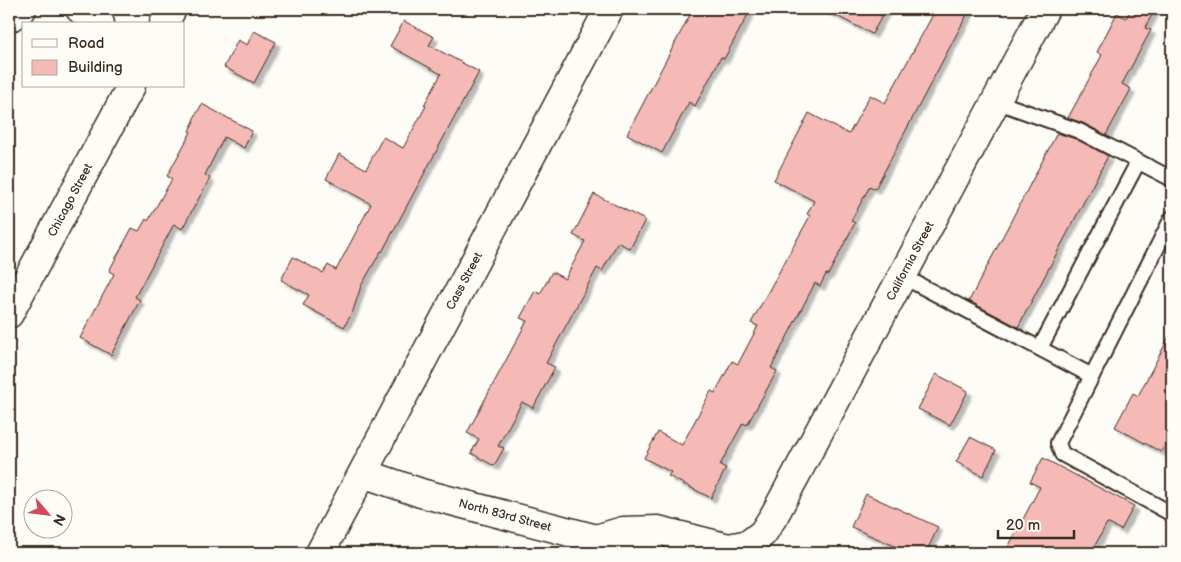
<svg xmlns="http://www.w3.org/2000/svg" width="1181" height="562" font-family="'Balsamiq Sans',sans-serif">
  <defs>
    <filter id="shadow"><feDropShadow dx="4.5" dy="4.5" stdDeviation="1" flood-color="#0004"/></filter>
  </defs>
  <rect width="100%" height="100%" fill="#fdfcf7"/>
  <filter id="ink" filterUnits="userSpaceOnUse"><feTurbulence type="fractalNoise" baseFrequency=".02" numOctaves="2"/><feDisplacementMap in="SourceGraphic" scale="10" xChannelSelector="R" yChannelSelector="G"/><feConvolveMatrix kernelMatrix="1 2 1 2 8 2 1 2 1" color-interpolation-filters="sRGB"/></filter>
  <g filter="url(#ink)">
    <g fill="#f5b9b6" stroke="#3b2a1e" filter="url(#shadow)">
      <path d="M693,9h58l-27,50 -3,-2 -26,49 -6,-4 -27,51 -35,-19z"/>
      <path d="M823,9h63l-14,25z"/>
      <path d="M936,9h34l-95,180 -5,-3 -19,35 4,2 -27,52 -2,-1 -6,12 -5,-3 -44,85 6,3 -30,54 -4,-2 -23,42 6,3 -15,30 -43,-22 3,-4 -27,-14 14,-26 24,13 29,-54 4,2 17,-32 6,3 20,-38 -7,-3 59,-107 -3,-2 7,-13 -40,-21 35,-67 40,21 21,-39 15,8z"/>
      <path d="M1131,9h24l-10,19 6,2 -29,54 9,5 -25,46 -23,-12 -15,-5 34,-63 -5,-3 20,-39 9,5z"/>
      <path d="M404,21l30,16 -5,8 50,27 -97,180 -1,-1 -20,35 -8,25 -9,16 -41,-22 6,-10 -28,-15 12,-23 30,16 5,-8 8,5 35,-66 -45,-25 13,-25 27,15 17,-32 20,11 23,-42 -2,-1 17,-31 -51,-28z"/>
      <path d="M254,31l22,11 -22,41 -30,-16 14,-27 9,5z"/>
      <path d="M202,104l50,27 -8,17 -20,-11 -19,38 5,3 -28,51 -8,-5 -39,73 5,3 -29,55 -31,-17 34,-64 -5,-3 23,-43 7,3 7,-12 2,2 24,-42 -5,-3 24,-44 -2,-1 5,-10 -1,-1z"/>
      <path d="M1057,133l19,6 32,17 -90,171 -49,-26z"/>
      <path d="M594,194l51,26 -15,29 -12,-7 -16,29 -5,-3 -51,95 9,4 -22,41 -11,-6 -24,44 6,2 -10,18 -23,-13 8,-14 -12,-6 60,-112 -7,-3 15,-27 5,3 12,-22 13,7 20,-38 -12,-6z"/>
      <path d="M1172,331v100l-11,21 -46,-25 18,-34 5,3z"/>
      <path d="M936,374l32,17 -18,34 -32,-16z"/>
      <path d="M970,437l26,13 -13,26 -27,-14z"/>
      <path d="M1043,458l91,48 -13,24 -14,-7 -16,30h-86l35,-66 -10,-5z"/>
      <path d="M866,494l72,33 -12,26h-15l-60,-26z"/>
    </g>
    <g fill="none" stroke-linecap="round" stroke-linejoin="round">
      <g stroke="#3b2a1e" stroke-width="18">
        <g id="lane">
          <path d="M995,101l84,30 93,48"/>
          <path d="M1172,218l-114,225 4,11 110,60"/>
          <path d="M902,276l190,100"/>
          <path d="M1040,348l98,-186"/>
        </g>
      </g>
      <g stroke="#3b2a1e" stroke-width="31">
        <g id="street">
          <path d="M80,9l20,15"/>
          <path d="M9,18l13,-9"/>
          <path d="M164,24l8,-15"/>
          <path d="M9,314l122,-228"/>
          <path d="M596,539l27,-8 35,-1 71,18 20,-4 14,-11 12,-19 270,-505"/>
        </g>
      </g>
      <g stroke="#3b2a1e" stroke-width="31">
        <g id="secondary">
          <path d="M363,473l58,20 229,60"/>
          <path d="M320,553l289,-544"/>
        </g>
      </g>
      <use href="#lane" stroke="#fdfcf7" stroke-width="14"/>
      <use href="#street" stroke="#fdfcf7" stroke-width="28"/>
      <use href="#secondary" stroke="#fdfcf7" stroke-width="28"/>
    </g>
  </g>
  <g text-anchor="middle" stroke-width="4" stroke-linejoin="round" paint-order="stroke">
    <g font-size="12" fill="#3b2a1e" stroke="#fdfcf7">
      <text transform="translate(70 200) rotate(-62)" y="4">Chicago Street</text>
      <text transform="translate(910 261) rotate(-62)" y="4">California Street</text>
      <text transform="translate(464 281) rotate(-62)" y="4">Cass Street</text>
      <text transform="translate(505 515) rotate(15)" y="4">North 83rd Street</text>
    </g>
  </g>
  <rect width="1181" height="562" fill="none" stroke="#fdfcf7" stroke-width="30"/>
  <rect x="15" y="15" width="1151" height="532" fill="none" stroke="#3b2a1e" stroke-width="2" filter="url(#ink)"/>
  <rect x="22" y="22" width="162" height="65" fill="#fdfcf7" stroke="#afa8a0"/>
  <rect x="32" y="39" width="25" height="8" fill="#fdfcf7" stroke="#afa8a0"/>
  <text x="68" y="48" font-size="15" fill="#3b2a1e">Road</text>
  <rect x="32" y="60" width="25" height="15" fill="#f5b9b6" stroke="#afa8a0"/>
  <text x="68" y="72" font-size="15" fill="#3b2a1e">Building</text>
  <g transform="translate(48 514) rotate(118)"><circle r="24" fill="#fdfcf7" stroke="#afa8a0"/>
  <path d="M0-4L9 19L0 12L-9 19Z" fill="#d1495b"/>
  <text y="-8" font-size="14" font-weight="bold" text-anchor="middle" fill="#3b2a1e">N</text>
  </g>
  <path d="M998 530v8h76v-8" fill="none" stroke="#3b2a1e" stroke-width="2.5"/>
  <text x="1006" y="530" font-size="15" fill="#3b2a1e" stroke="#fdfcf7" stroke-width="4" paint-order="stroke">20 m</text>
</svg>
